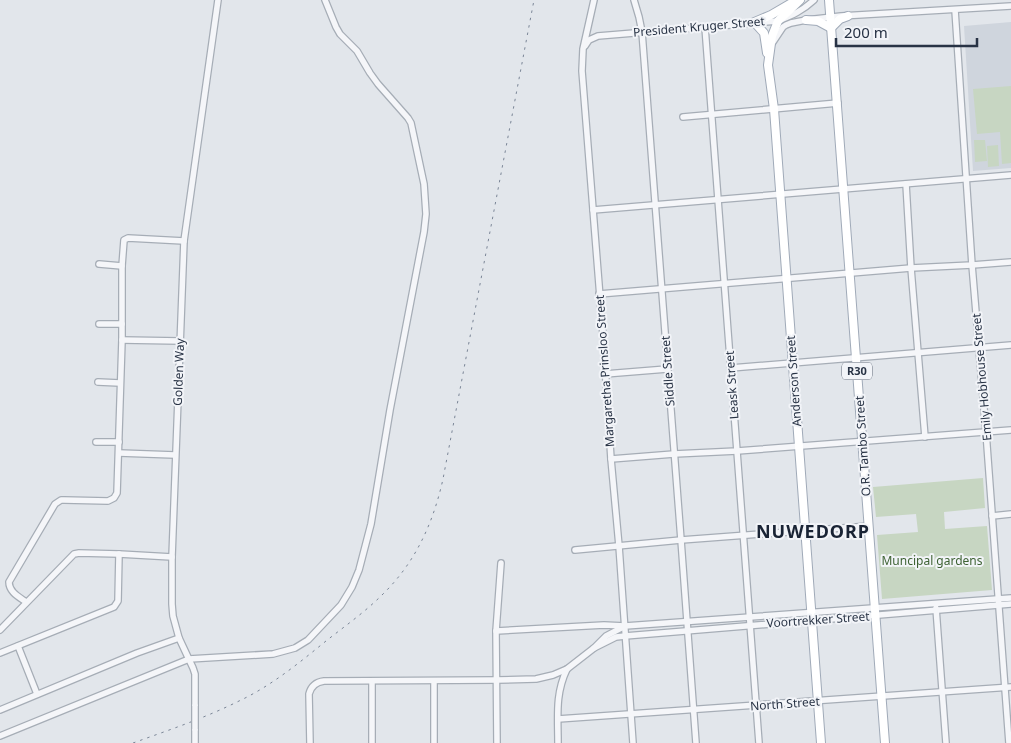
<svg xmlns="http://www.w3.org/2000/svg" width="1011" height="743" font-family="'Noto Sans',sans-serif">
  <rect width="100%" height="100%" fill="#e2e6eb"/>
  <path fill="#cfd5dd" d="M1011,22v146l-38,3 -9,-145z"/>
  <g fill="#c7d6c2">
    <path d="M1011,86v77l-9,1 -2,-32 -23,2 -4,-45z"/>
    <path d="M974,140h11l2,21 -12,1z"/>
    <path d="M998,145l1,21 -11,1 -1,-21z"/>
    <path d="M983,478l2,30 -41,4 1,17 42,-3 5,64 -110,9 -5,-64 41,-3 -2,-18 -40,3 -3,-30z"/>
  </g>
  <g fill="none" stroke-linecap="round" stroke-linejoin="round">
    <g stroke="#a6adb6" stroke-width="8">
      <g id="minor">
        <path d="M594,0l-11,49 -1,22 21,264 8,124 8,87 14,197"/>
        <path d="M634,0l5,17 3,15 39,508 15,203"/>
        <path d="M955,10l17,255 14,167 23,311"/>
        <path d="M705,27l54,716"/>
        <path d="M773,42l10,-15 3,-2 5,-2 15,-3 35,-4 170,-10"/>
        <path d="M585,46l4,-6 9,-4 180,-15c15,-6 24,-10 36,-21"/>
        <path d="M683,117l155,-14"/>
        <path d="M906,184l5,84 14,169"/>
        <path d="M593,210l418,-35"/>
        <path d="M99,264l23,2"/>
        <path d="M599,294l312,-26 61,-3 39,-3"/>
        <path d="M99,324h23"/>
        <path d="M122,340l58,1"/>
        <path d="M731,368l280,-23"/>
        <path d="M605,374l62,-5"/>
        <path d="M98,382l22,1"/>
        <path d="M96,442h23"/>
        <path d="M119,453l56,2"/>
        <path d="M611,459l63,-5 63,-3 274,-21"/>
        <path d="M992,516l19,-2"/>
        <path d="M575,550l106,-10 188,-14"/>
        <path d="M26,602c-7,-5 -17,-10 -17,-20l46,-78 6,-4h3l44,1 6,-3 3,-5 5,-153v-74l2,-26 4,-2 56,3"/>
        <path d="M936,608l10,135"/>
        <path d="M0,630l74,-76 5,-1 40,1 53,3"/>
        <path d="M496,631l108,-6 21,1 386,-28"/>
        <path d="M18,646l19,48"/>
        <path d="M594,648l22,-11 9,-1 386,-32"/>
        <path d="M0,653l114,-46 4,-6 1,-47"/>
        <path d="M195,706v-32l-2,-6 -14,-30 -6,-22 -1,-12v-47l12,-316 34,-241"/>
        <path d="M0,710l137,-57 42,-15"/>
        <path d="M558,719l453,-32"/>
        <path d="M0,736l189,-77 84,-5 22,-6 13,-8 33,-35 11,-18 7,-17 12,-46 19,-114 34,-178 2,-18 -2,-30 -13,-61 -3,-5 -30,-34 -8,-11 -13,-22 -17,-17 -4,-7 -11,-27"/>
        <path d="M195,743v-14"/>
        <path d="M310,743l-1,-49c2,-8 7,-12 15,-13l173,-1 39,-1 17,-4 14,-6 27,-21 12,-12 19,-10"/>
        <path d="M372,743v-62"/>
        <path d="M434,743v-62"/>
        <path d="M497,743l-1,-112 5,-68"/>
        <path d="M558,743c0,-27 -3,-49 9,-74"/>
      </g>
    </g>
    <g stroke="#a0aab8" stroke-width="10">
      <g id="major">
        <path d="M800,0l-22,21 -6,15 -4,29 6,44 47,634"/>
        <path d="M829,0l56,743"/>
        <path d="M806,20l12,1 13,7 9,-9 8,-3"/>
        <path d="M752,23l19,-8 24,-14"/>
        <path d="M755,23l9,10 3,20"/>
      </g>
    </g>
    <use href="#minor" stroke="#f5f6f9" stroke-width="5.5"/>
    <use href="#major" stroke="#fff" stroke-width="8"/>
    <path stroke="#7a8596" stroke-width="1" stroke-dasharray="2.5 5" stroke-linecap="butt" d="M133,743c36,-13 72,-25 106,-42 32,-15 60,-38 87,-60 19,-15 39,-29 56,-46 33,-32 51,-71 61,-116l91,-479"/>
    <g stroke="#a6adb6" stroke-width="8" stroke-linecap="butt">
      <path id="minor-bridge" d="M195,729v-23"/>
    </g>
    <use href="#minor-bridge" stroke="#f5f6f9" stroke-width="5.5"/>
  </g>
  <g text-anchor="middle" stroke-width="4" stroke-linejoin="round" paint-order="stroke">
    <rect fill="#f2f4f8" stroke="#656d7b" stroke-width="1" x="842" y="362.5" width="30" height="17" rx="4"/>
    <g font-size="11" font-weight="bold" fill="#283345">
      <text x="857" y="375">R30</text>
    </g>
    <g font-size="12" fill="#283345" stroke="#f2f4f8">
      <text transform="translate(699 27) rotate(-5)" y="4">President Kruger Street</text>
      <text transform="translate(605 371) rotate(-94)" y="4">Margaretha Prinsloo Street</text>
      <text transform="translate(668 371) rotate(-94)" y="4">Siddle Street</text>
      <text transform="translate(179 372) rotate(-88)" y="4">Golden Way</text>
      <text transform="translate(982 377) rotate(-95)" y="4">Emily Hobhouse Street</text>
      <text transform="translate(794 381) rotate(-94)" y="4">Anderson Street</text>
      <text transform="translate(732 385) rotate(-94)" y="4">Leask Street</text>
      <text transform="translate(863 446) rotate(-94)" y="4">O.R. Tambo Street</text>
      <text transform="translate(818 620) rotate(-4)" y="4">Voortrekker Street</text>
      <text transform="translate(785 704) rotate(-4)" y="4">North Street</text>
    </g>
    <g font-size="12" fill="#3e6234" stroke="#f2f4f8">
      <text x="932" y="565">Muncipal gardens</text>
    </g>
    <g font-size="18" font-weight="bold" letter-spacing="1" fill="#1a2435" stroke="#f2f4f8">
      <text x="813" y="538">NUWEDORP</text>
    </g>
  </g>
  <path d="M836 38v8h141v-8" fill="none" stroke="#283345" stroke-width="2.5"/>
  <text x="844" y="38" font-size="15" fill="#283345" stroke="#f2f4f8" stroke-width="4" paint-order="stroke">200 m</text>
</svg>
